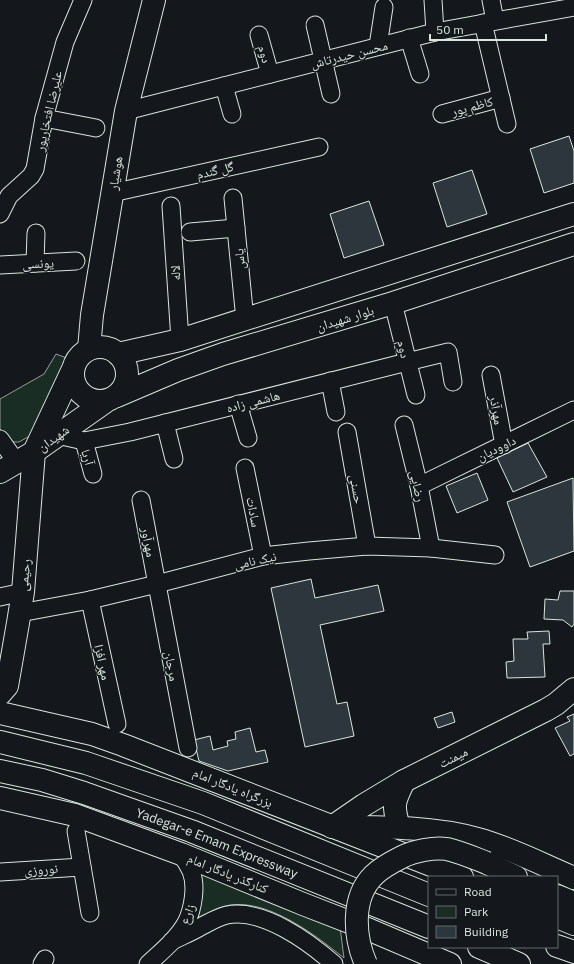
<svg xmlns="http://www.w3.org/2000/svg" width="574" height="964" font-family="'IBM Plex Sans','Noto Naskh Arabic',sans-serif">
  <rect width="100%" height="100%" fill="#14181c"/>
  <g fill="#1a2d24" stroke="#939e99">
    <path d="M56,354l16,6 -35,72 -18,10h-5l-4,-2 -5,-5 -5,-6v-30l44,-25z"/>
    <path d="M200,871l140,56 4,31c-30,-24 -84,-66 -125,-50 -9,3 -18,10 -26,15z"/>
  </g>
  <g fill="#2c363c" stroke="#d8e6dc">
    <path d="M569,136l5,15v32l-30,10 -14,-44z"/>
    <path d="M472,170l15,44 -40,13 -14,-44z"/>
    <path d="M369,201l15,44 -40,13 -14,-44z"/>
    <path d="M528,443l19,34 -34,15 -16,-34z"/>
    <path d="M477,473l11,27 -31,13 -11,-27z"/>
    <path d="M573,478l1,73 -44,16 -23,-65z"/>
    <path d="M311,579l4,19 63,-13 6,26 -64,14 17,79 10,-2 7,34 -49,11 -34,-159z"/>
    <path d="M560,591h14v33l-2,3 -9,-7 -19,-1 1,-20 13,1z"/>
    <path d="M549,631l1,13h-7l2,33 -38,1 -1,-16 8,-1 -1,-22h15l-1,-7z"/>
    <path d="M452,712l3,10 -17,6 -4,-10z"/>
    <path d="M574,714v40l-4,2 -15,-28 15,-7 -3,-4z"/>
    <path d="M250,728l6,24 9,-2 3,12 -40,9 -29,-10 -5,-21 16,-4 3,14 15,-4 -1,-5 9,-2 -1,-7z"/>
  </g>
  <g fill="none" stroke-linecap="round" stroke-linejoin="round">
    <g stroke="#d8e6dc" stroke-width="19">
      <g id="minor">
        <path d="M433,0l2,32"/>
        <path d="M491,0l4,21"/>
        <path d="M483,23l24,101"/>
        <path d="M315,25l16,69"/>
        <path d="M259,35l11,39"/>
        <path d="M409,38l11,36"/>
        <path d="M378,46l6,-39"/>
        <path d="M224,86l8,28"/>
        <path d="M126,111l309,-79 139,-25"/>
        <path d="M442,114l59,-16"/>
        <path d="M44,118l52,10"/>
        <path d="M112,193l207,-46"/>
        <path d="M233,198l12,122"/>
        <path d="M171,206l9,134"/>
        <path d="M0,214l9,-18 22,-20 4,-7 9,-51 21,-76 18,-42"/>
        <path d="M190,232l46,-4"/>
        <path d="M35,263l1,-30"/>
        <path d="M0,265l76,-4"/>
        <path d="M393,303l23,92"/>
        <path d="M491,375l13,70"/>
        <path d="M330,381l6,31"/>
        <path d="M238,404l10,34"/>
        <path d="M165,423l9,36"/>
        <path d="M404,425l15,61 12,62"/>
        <path d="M347,432l20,114"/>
        <path d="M57,435l27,6 46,-9 277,-70 41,-10 5,30"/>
        <path d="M0,439l17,24"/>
        <path d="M84,441l9,33"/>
        <path d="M245,468l18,88"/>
        <path d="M419,486l155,-76"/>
        <path d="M141,500l47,248"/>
        <path d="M0,597l23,-5"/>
        <path d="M90,600l27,124"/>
        <path d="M20,613l70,-13 67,-16 106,-28 46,-5 58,-5 64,2 64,7"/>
        <path d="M76,831l14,82"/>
        <path d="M0,872l82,-5"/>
        <path d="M172,941c10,-5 20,-9 30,-15 8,-4 16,-9 25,-11 36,-7 82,27 107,49"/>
        <path d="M42,964l3,-5"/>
        <path d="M148,964c13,-12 29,-25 38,-41 7,-14 11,-37 5,-52 -3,-6 -6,-11 -10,-17"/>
      </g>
    </g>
    <g stroke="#d8e6dc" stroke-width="24">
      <g id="major">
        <circle cx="100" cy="374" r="27"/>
        <path d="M89,349l3,-34 34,-204 28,-111"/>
        <path d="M118,354l62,-14 394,-126"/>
        <path d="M117,396l61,-26 45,-16 170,-51 181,-59"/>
        <path d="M0,472l34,-20 71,-50"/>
        <path d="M0,694l7,-8 11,-63 5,-31 11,-140 39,-83"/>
        <path d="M0,713l92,21 31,11 339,132"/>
        <path d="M0,798l75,17 106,39 122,50 67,26 80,34"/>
        <path d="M332,827l32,-22 40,-24 142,-71 10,-6 18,-15"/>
        <path d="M344,827c45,0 90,0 134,12 33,9 65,26 96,39"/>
        <path d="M399,827c-7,-23 -5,-25 5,-46"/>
        <path d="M557,917l17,7"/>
      </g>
    </g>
    <g stroke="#d8e6dc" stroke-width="24">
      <g id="highway">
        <path d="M0,742l86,21 117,40 226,92"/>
        <path id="s1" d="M0,771l42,9 42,13 107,38 238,96"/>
        <path d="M487,863l29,14"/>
        <path d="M557,896l17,7"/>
        <path d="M557,946l17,6"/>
        <path d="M479,947l40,17"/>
      </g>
    </g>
    <use href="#minor" stroke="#14181c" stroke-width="17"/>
    <use href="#major" stroke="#14181c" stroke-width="22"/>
    <use href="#highway" stroke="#14181c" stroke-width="22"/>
    <g stroke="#d8e6dc" stroke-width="24" stroke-linecap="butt">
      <path id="highway-bridge" d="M366,964c-12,-27 -15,-67 8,-89 8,-8 18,-13 28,-18 12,-6 32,-10 45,-8 13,3 27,9 40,14"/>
    </g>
    <use href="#highway-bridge" stroke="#14181c" stroke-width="22"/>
  </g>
  <g text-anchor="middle" stroke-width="3" stroke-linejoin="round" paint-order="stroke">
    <g font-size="13" fill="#d8e6dc" stroke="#14181c">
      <text transform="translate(265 54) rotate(74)" y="5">دوم</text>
      <text transform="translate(349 54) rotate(-14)" y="5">محسن حیدرتاش</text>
      <text transform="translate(472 106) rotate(-15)" y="5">کاظم پور</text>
      <text transform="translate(48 111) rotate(-77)" y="5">علیرضا افتخارپور</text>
      <text transform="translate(215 170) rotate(-13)" y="5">گل گندم</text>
      <text transform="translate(115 173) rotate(-81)" y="5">هوشیار</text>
      <text transform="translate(239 259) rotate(-95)" y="5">یاس</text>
      <text transform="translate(38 263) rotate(-3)" y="5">یونسی</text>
      <text transform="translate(175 273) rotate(-94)" y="5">لاله</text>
      <text transform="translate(345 318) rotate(-17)" y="5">بلوار شهیدان</text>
      <text transform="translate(404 349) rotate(76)" y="5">دوم</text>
      <text transform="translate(253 401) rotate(-14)" y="5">هاشمی زاده</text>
      <text transform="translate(497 410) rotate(80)" y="5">مهرآذر</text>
      <text transform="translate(53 438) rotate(-36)" y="5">شهیدان</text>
      <text transform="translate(496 448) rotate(-26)" y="5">داوودیان</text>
      <text transform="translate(88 457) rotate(75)" y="5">آریا</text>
      <text transform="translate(418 486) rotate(78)" y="5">رضایی</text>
      <text transform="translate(357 489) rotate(80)" y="5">حسنی</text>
      <text transform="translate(254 512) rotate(79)" y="5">سادات</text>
      <text transform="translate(149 542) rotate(80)" y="5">مهرآور</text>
      <text transform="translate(255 560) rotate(-12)" y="5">نیک نامی</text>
      <text transform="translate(24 575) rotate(-85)" y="5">رحیمی</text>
      <text transform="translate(103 662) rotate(78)" y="5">مهر افزا</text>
      <text transform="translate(172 666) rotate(79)" y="5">مرجان</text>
      <text transform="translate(453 757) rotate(-27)" y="5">میمنت</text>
      <text transform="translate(233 787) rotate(22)" y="5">بزرگراه یادگار امام</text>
      <text dy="5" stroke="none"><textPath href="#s1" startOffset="229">Yadegar-e Emam Expressway</textPath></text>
      <text transform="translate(41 869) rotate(-4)" y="5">نوروزی</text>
      <text transform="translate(228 873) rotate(22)" y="5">کنارگذر یادگار امام</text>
      <text transform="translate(187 914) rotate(-69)" y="5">زارع</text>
    </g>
  </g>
  <rect x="428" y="876" width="130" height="72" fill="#14181c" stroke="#626a69"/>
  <rect x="436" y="889" width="20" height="6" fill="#14181c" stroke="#626a69"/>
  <text x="464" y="896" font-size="12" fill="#d8e6dc">Road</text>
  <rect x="436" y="906" width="20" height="12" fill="#1a2d24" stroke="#626a69"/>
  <text x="464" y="916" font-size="12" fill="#d8e6dc">Park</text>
  <rect x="436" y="926" width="20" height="12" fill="#2c363c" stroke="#626a69"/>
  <text x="464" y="936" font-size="12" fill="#d8e6dc">Building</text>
  <path d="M430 34v6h116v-6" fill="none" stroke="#d8e6dc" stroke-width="2"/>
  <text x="436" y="34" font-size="12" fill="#d8e6dc" stroke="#14181c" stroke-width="3" paint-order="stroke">50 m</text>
</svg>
